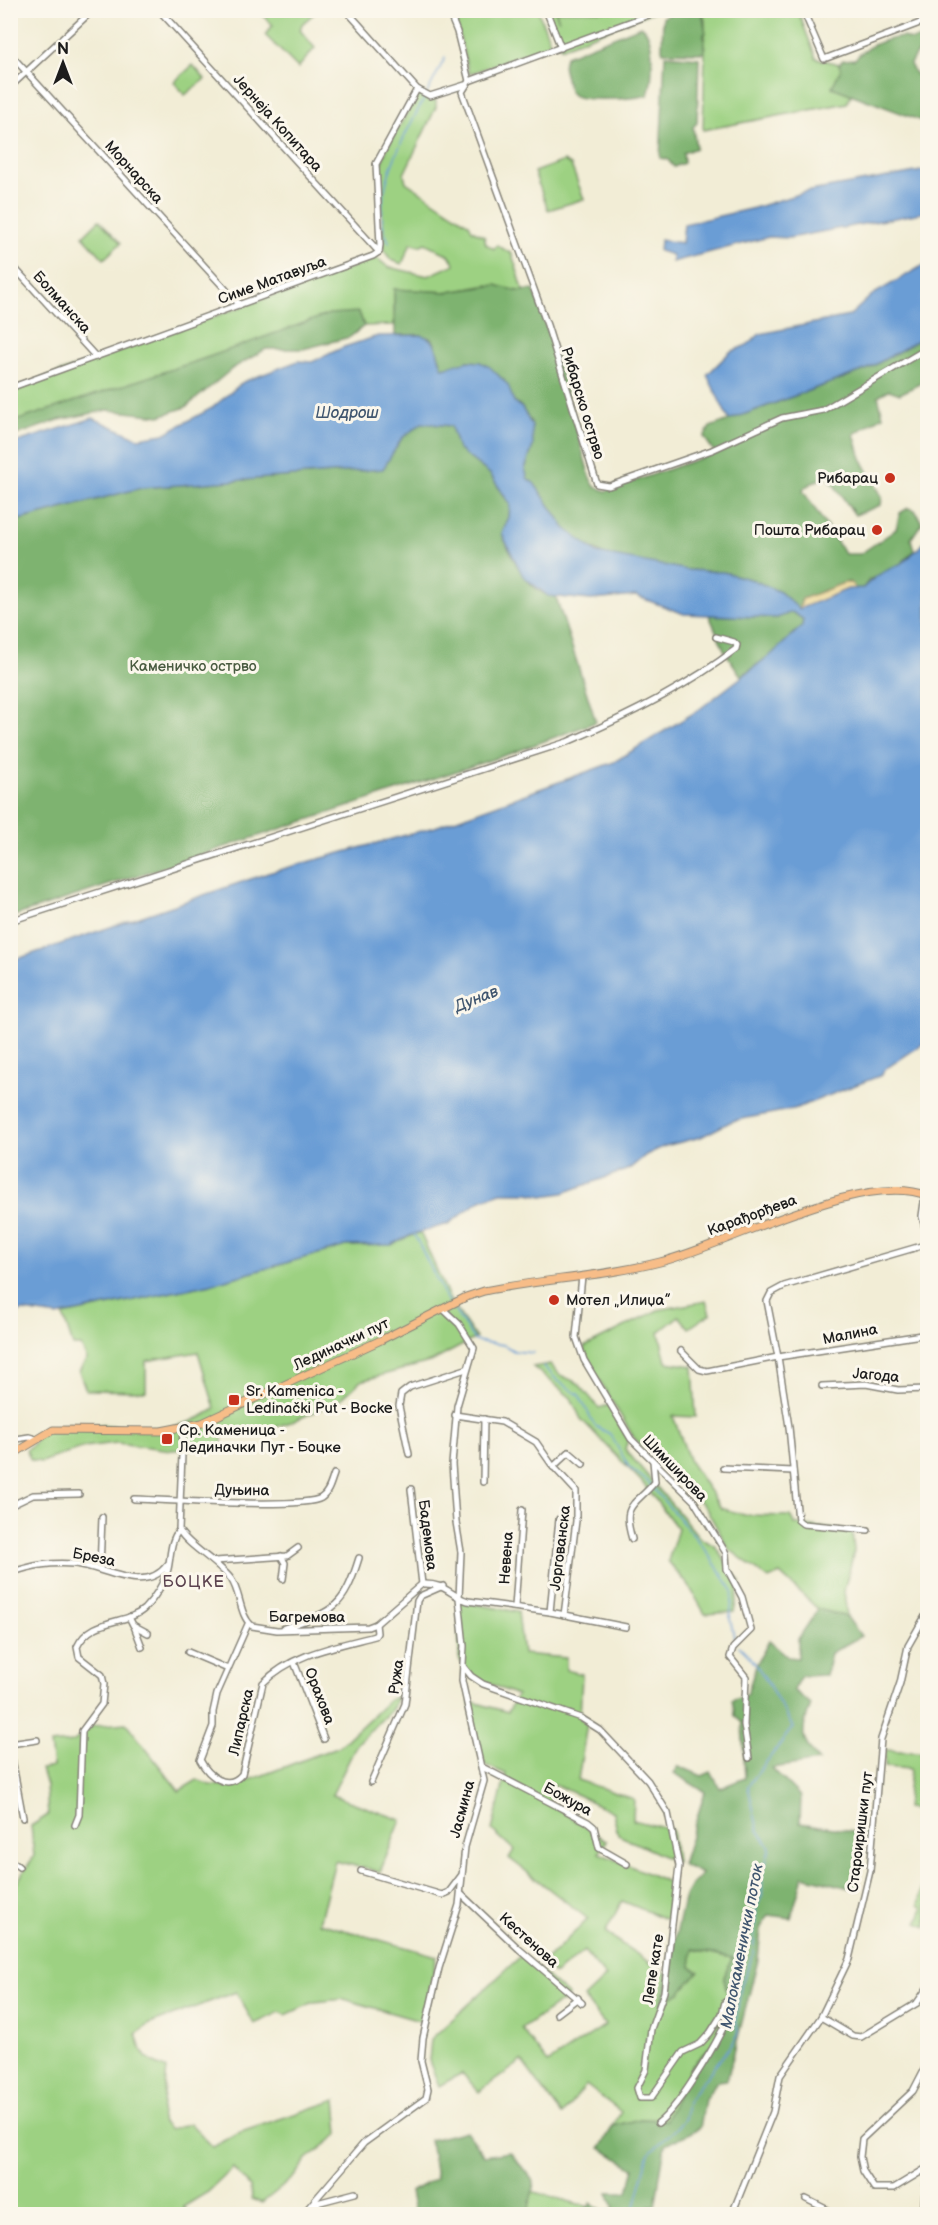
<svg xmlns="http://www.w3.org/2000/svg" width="938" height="2225" font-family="'Balsamiq Sans',sans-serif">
  <rect width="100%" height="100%" fill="#fbf7ec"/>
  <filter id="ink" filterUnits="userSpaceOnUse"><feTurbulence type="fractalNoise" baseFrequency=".0167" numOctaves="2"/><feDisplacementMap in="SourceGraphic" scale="12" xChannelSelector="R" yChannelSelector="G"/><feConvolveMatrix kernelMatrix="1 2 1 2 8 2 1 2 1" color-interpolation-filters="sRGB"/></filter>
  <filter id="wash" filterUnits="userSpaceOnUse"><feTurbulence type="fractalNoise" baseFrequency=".008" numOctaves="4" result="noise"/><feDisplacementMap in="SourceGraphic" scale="24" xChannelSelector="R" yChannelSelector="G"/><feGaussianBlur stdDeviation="1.35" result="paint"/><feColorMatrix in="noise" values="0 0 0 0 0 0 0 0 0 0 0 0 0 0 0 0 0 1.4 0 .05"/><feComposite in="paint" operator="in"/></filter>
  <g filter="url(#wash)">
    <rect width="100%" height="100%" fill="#f2edd6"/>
    <g fill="#9dd182" stroke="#5c764f" stroke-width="1.5">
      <path d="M258,11h59l-15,13 -2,6 15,18 -17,20 -33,-33 8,-10z"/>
      <path d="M474,11h64l13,33 -82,30 -14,-56z"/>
      <path d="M546,11h9l4,10 -3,-10h99l-94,37z"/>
      <path d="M702,11h96l18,47 23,6 2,5 -9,18 20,6 -5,10 -144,27 2,-79v-31z"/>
      <path d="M193,65l12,14 -20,16 -11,-13z"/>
      <path d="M418,94l12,7 6,-1v7l-32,67 2,8 63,42 3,6 12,6 2,8 8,5 3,-4 15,9 12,38 -36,-7 -40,7 -54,-3v36l-30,1 -5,-14 -153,46 -195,67 -1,-35 367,-132 11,9 40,9 27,-12 -6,-9 -24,-12 -6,3 -8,-3 -9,21 -11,-4 -8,-11 -3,-82 8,-21z"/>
      <path d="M564,161l7,4 13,34 -36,11 -14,-38z"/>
      <path d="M99,220l22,23 -17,16 -21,-23z"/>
      <path d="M420,1232l30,68 26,38 -43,23 -72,20 -21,19 -46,21 -41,13 -31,1v12l-51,3 -54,-7 -33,4 -43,15 -10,-2 -5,-10 10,-9 -3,-6c15,-5 30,-11 46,-11 54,-1 86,18 136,-15l-17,-57 -52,9v30l-60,-1 -7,-19 8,-12 -6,-13h-8l-10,-31 148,-31 135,-38 45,-1z"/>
      <path d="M706,1301l4,13 -21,14 -10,-12 -20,16 7,30 27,4 3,51 -23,-1 17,46 31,46 23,7 46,1 5,8 57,7 2,20 -10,40 3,26 -29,-8 -38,-35 -11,5 -40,-30 -24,-42 -71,-69 -49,-82 -1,-9 74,-37z"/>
      <path d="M550,1364l10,11 18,8 21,25 10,-3 19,35 -3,9 75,89 15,8 25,36 -6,30 -29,2 -16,-28 -21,-25 10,-32 -37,-48 -60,-62 -10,-21 -38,-31z"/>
      <path d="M458,1601l60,11 5,42 43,4v12l16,4 -2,44 7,6 -9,56 56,19 -1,21 39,10 4,32 -58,-27 -5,-23 -58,-28 -6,19 58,38 -8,12 74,31 -5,36 -46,-19 -17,32 62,41 31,-3 -7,-4 1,-18 40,9 -8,19 4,21 -9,40 -27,27 -26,55 -26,-1 -27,7 8,-14 -35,-27 -24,30 -40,-54 -43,31 -17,-19 -23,13 -10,-25 2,-22 91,-84 47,41 -47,33 26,34 57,-38 -21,-27 22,-21 -22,-26 -29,23 -13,-10 46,-45 -79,-61 5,-8 -22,-20 14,-56 -21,-9 -9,-19 -6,-45 38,11 9,-17 -49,-20 -9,-17z"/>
      <path d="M397,1696l-4,12 -36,36 -25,51 69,25 -21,52 -45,-11 -16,62 118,33 -14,66 -79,-23 -30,3 -28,13 -6,-3 -26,12 -18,-32 -86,32 -14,10c7,23 9,26 31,35l-6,52 9,9 20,-7 23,24 22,-13 101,-34 3,34 -32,25 -14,19 -31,25 -11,-4 -1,-12 -17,-19 -25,24 -25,15 7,7h-179l-1,-321 24,-37 -3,-30 17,-11 -2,-29 -5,-17 12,-2 -3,-23 23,-2 19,-16 34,-3 53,68 18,-11 13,5 24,1 106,-40 49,-46z"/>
      <path d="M885,1750l42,3v57l-21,-2 4,-39 -25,-2z"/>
      <path d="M927,1865v62l-10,-4 6,-15 -4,-3z"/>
      <path d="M531,2191l58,16 -5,7h-56z"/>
    </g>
    <g fill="#7eb370" stroke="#4d6846" stroke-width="1.5">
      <path d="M679,11h23l4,22 -2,1v19l-41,-1 -1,-3 1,-32z"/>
      <path d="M641,26c15,9 12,54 7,69 -13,4 -65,7 -75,0 -5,-4 -6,-10 -7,-17 -2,-8 -5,-14 0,-22z"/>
      <path d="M903,37l8,3 16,-3v9l-12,9 -5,9 4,8 13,13v38l-95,-36 9,-18 -2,-5 4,-4 12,-1c12,-14 30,-20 48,-22z"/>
      <path d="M665,55l34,3 -2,65 -4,4 3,21 -13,5 1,10 -10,4 -7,-8 -7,-1z"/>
      <path d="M496,285l20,6 18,-1 23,69 33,119 5,9 11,4 109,-38 -11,-16 6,-10 158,-58 59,-34v45l-27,14 -11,-4 -11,6 5,20 -29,18 7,24 21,39 -1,8 -26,10 -28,-40 -22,12 -2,4 42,63h15l31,-21 5,-4 4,-16 8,-5 7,2 7,13 -11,16 3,12 -15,14 -30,15 -6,8 -7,1 -7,-7 -5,1 -42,16 -3,10 -19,-17 -27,-12 -30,-8 -35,-2 -82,-14 -25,-14 -16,-14 -29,-42 -8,-6 -3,-11 7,-19 -1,-28 -11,-17 -6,-3 -10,-22 -24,-18 -12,-1 -25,8 -10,-30 -13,-4h-25l-1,-46 54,3z"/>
      <path d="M359,312l5,14 -14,11 -47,12h-37l-33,19 -47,39 -26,9 -52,-6 -49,10 -48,17 1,-15 194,-64 123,-44z"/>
      <path d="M422,423l29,3 7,23 32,25 20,31 -1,12 -7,17c10,23 25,60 54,63l40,125 -84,31 -501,164v-395l130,-34 241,-19 20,-31z"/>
      <path d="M792,612l11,7 -1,7 -29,27 -32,23 -16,-24 -16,-37 68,3z"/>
      <path d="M818,1609l29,8 14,19 -30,17 -5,22 -25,1 -8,14 18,14c-9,27 -13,34 8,57l-47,7 29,29 -1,26 66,10 -8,57 -55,-14 -12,42 -22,-3 -8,12 -3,33 -31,120 -10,1 -12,18 -5,29 -35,17 -10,61 -7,1 -2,7h-62l7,-11 17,11 6,-6 -6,-16h20l6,-24 -34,-20 13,-22 27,-7 26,1 26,-55 27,-27 9,-40 -4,-21 8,-19 -39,-9 -2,18 7,5 -18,21 -19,10 23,-104 7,-14 11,-11 -20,-10 23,-72 -31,-19 5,-7 23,10 9,-4 9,16 25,-10 -3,-55 -7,-7 -3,-16 15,-6 10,-31 12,-22 19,16 10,1v-19z"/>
      <path d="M466,2131l18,25 26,-4 24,30 -6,32 -114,-1 -4,-21 26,-14 -6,-38z"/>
    </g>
    <path fill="#eeda9e" stroke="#857b5d" stroke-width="1.5" d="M844,583h7l4,5 -56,21 3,-10z"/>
    <g fill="#6b9dd5" stroke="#445c78" stroke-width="1.5">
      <path d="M927,170v42l-138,26 -20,-1 -97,25v-7l-13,-4 1,-11 22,3 2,-19 70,-16 51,-16z"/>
      <path d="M927,263v72l-59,34 -139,51 -22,-45 23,-23 17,-7 13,-11 89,-18 23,-21z"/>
      <path d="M420,335c20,4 15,18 23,33l25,-7 12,1 10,5 18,18 6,17 8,6 10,18 1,20 -8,23 3,10 6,4 31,45 32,25 91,17 35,2 30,8 27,12 19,17 49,-20 15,-1c13,-13 18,-15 35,-23 11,-5 19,-18 29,-24v500l-43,29 -2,5 -88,34 -62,12 -31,16 -36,9 -19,9 -17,14 -66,24 -20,3 -15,-3h-27l-20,7 -33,24 -34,10 -23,11 -45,1 -135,38 -154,32 -34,-5 -12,3v-353l257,-88 167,-46 179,-65 83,-51 76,-58 29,-27 1,-7 -11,-7 -15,6 -68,-3 -25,-1 -48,-18 -45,4 -43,-4 -25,-20 -21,-42 7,-17 1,-13 -20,-30 -32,-25 -7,-23 -29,-3 -20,15 -19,31 -242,19 -130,34v-78l82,-26 45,20 26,-4 48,-26 31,-26 55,-21 14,1 32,-15 34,-11z"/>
    </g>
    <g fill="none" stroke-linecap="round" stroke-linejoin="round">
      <g stroke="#6b9dd5" stroke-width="1.5">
        <path d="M427,93l18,-35"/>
        <path d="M389,242c-23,-41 16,-108 36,-145"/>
        <path d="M414,1234l35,70"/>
        <path d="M452,1307l23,34 29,4 10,6 19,2"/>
        <path d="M543,1366l15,15 21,14 16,31 15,8 19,33 18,14 58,68 28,42 -3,27 5,24"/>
        <path d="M633,2214l16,-61 27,-24 9,-11 2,-16 8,-11 39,-49 4,-9 -2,-15 5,-33 12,-30 3,-47 6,-12v-19l8,-30 -12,-17 -10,-44 45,-59c-17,-27 -30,-60 -54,-81"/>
      </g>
    </g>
  </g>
  <g filter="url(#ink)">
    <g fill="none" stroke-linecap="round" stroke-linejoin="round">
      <g stroke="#878479" stroke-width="8">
        <g id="minor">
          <path d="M159,10l220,242"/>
          <path d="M346,10l71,79 13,7 35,-11"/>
          <path d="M448,10l9,22 12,49"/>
          <path d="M546,10l15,38"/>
          <path d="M662,10l-193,71 -7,11 85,233 50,159 12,2 103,-36 70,-32 41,-8 105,-62"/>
          <path d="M803,10l21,49 104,-39"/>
          <path d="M10,54l230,251"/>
          <path d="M10,87l83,-77"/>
          <path d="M10,263l86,94"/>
          <path d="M10,388l363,-132 6,-4 1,-7 -4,-81 41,-75"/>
          <path d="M10,921l557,-179c59,-25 118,-54 169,-93l1,-4 -3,-3 -18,-5"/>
          <path d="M925,1195l-3,21 6,23"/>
          <path d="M582,1276l-6,61 8,23 47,79 63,62 32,52 1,16 15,28 9,33 -18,18 -3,9 16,20 -2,48 5,33"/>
          <path d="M681,1351l18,18 8,2 71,-14 -11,-56 4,-8 13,-7 144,-42"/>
          <path d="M822,1386l44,-2 32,6 30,-1"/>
          <path d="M455,1415l47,7 34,20 16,23 24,26v30l-12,94"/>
          <path d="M183,1429l-4,101c9,16 38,31 52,49 10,14 8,36 21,47l25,4 91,-3 8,-3 46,-40c24,-1 27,11 46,17l82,11 76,15"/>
          <path d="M10,1440l19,-3 7,2"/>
          <path d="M409,1454l-10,-48 2,-12 9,-7 56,-18"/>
          <path d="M553,1467l16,-15 14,12"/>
          <path d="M723,1468l70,3"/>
          <path d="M483,1482l1,-63"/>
          <path d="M411,1489l11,95"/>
          <path d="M134,1499c30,1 169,10 187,-1 8,-5 10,-16 13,-24"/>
          <path d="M10,1506l23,-11 46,-1"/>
          <path d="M868,1530l-65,-6 -5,-4 -9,-93 -11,-70 150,-23"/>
          <path d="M632,1539c-11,-36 3,-33 23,-57l-2,-21"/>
          <path d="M281,1556l4,7 -2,16"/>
          <path d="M215,1561l72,-5 11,-8"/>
          <path d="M100,1569l2,-52"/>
          <path d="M10,1573c23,-8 41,-11 65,-9 29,3 70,31 92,1"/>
          <path d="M515,1607l7,-97"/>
          <path d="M550,1612l9,-93"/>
          <path d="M129,1617l4,8 15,8"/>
          <path d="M248,1624l-31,70 -4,18v14l-13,34c8,15 27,32 42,14l21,-91c28,-29 74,-37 112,-47l2,-3 -1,-9"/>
          <path d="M134,1626l8,21"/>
          <path d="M284,1628c49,-17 59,-18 75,-70"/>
          <path d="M188,1652l40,17"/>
          <path d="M294,1662l30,77"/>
          <path d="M463,1666l8,10 12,8 98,34 19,12 48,51 20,32 11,53 -15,126 -13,37 -5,41 -9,18 3,10h11l32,-46 17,-8 10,-11 12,-19 3,-12 5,-2 2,4c-5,26 -53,103 -74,119"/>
          <path d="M10,1744l27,-4"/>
          <path d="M10,1748l13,70"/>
          <path d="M482,1767l106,55 6,5 5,21 28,16"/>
          <path d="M371,1782l34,-78 12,-103 3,-5 23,-10"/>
          <path d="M75,1825l4,-10 3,-84 20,-27 2,-20 -2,-9 -23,-18 -2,-10c14,-30 50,-22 67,-38 10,-10 20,-26 24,-40 3,-14 2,-28 11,-39"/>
          <path d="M10,1860l9,7"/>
          <path d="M361,1871l81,24 7,-3 12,-16"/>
          <path d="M461,1894l58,55 63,54"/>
          <path d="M557,2014l21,-16"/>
          <path d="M821,2017l32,19 8,1 56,-34 11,-16"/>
          <path d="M927,2168l-33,20h-20l-11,-17 -3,-14 2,-18 51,-48 15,-29"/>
          <path d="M806,2199l30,15"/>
          <path d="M313,2204l42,-11"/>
          <path d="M303,2214l61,-71 62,-45 2,-9 -7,-28 2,-23 16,-70 20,-63 6,-58 19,-66 -22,-100 2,-35 -5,-48 2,-46 -5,-30 -4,-58 5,-58 17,-58 -15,-24 -16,-15"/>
          <path d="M732,2214l41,-102 7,-36 41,-59 28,-58 21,-88 11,-132 19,-56 8,-37 20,-35"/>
          <path d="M923,2214l5,-53"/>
        </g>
      </g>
      <g stroke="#878479" stroke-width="9">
        <path id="major" d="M10,1456l43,-26 108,1 41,-8 179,-83 85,-43 18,-6c58,-12 118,-14 176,-29 66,-16 204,-93 268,-66"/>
      </g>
      <use href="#minor" stroke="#fff" stroke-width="5"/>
      <use href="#major" stroke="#f7bd88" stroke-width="7"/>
    </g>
  </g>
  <g fill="#c8321e" stroke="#fbf7ec" stroke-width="2">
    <circle cx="890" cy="478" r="6"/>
    <circle cx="877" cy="530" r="6"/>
    <circle cx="554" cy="1300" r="6"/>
    <rect x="228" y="1394" width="12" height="12" rx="3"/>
    <rect x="161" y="1433" width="12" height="12" rx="3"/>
  </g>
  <g text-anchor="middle" stroke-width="6" stroke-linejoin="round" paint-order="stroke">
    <g font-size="15" fill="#1c1c1c" stroke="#fbf7ec">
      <text transform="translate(278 123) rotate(48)" y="5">Јернеја Копитара</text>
      <text transform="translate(134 172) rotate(48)" y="5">Морнарска</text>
      <text transform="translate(272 280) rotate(-20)" y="5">Симе Матавуља</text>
      <text transform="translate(62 302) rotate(48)" y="5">Болманска</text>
      <text transform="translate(583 403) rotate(73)" y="5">Рибарско острво</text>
      <text transform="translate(752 1215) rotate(-20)" y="5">Карађорђева</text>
      <text transform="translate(850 1334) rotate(-11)" y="5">Малина</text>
      <text transform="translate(341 1344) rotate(-25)" y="5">Лединачки пут</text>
      <text transform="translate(876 1375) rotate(5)" y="5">Јагода</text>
      <text transform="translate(675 1468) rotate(46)" y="5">Шимширова</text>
      <text transform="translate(242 1490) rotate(1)" y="5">Дуњина</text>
      <text transform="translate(428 1535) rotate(83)" y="5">Бадемова</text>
      <text transform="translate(560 1548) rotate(-83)" y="5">Јоргованска</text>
      <text transform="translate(94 1557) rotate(12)" y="5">Бреза</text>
      <text transform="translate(506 1558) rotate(-86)" y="5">Невена</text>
      <text x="307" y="1622">Багремова</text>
      <text transform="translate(396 1677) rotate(-82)" y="5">Ружа</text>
      <text transform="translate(320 1696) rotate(69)" y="5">Орахова</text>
      <text transform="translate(241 1722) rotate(-77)" y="5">Липарска</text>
      <text transform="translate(568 1799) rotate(29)" y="5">Божура</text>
      <text transform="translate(462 1809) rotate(-75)" y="5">Јасмина</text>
      <text transform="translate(860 1832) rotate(-83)" y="5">Староиришки пут</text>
      <text transform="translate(529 1940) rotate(42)" y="5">Кестенова</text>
      <text transform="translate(653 1969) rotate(-81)" y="5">Лепе кате</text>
    </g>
    <g font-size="15" fill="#1c1c1c" stroke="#fbf7ec" text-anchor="start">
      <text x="878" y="483" text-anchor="end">Рибарац</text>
      <text x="865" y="535" text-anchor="end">Пошта Рибарац</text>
      <text x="566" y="1305">Мотел „Илиџа”</text>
      <text x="246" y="1396">Sr. Kamenica -<tspan x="246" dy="17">Ledinački Put - Bocke</tspan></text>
      <text x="179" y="1435">Ср. Каменица -<tspan x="179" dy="17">Лединачки Пут - Боцке</tspan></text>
    </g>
    <g font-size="15" fill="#495b40" stroke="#fbf7ec">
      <text x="193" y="671">Каменичко острво</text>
    </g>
    <g font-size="16" font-style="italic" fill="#40566f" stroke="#fbf7ec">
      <text x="347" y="418">Шодрош</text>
      <text transform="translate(476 998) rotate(-22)" y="6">Дунав</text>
      <text transform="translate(741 1946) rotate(-79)" y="6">Малокаменички поток</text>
    </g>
    <g font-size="16" letter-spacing="1.5" fill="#5c4350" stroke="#fbf7ec">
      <text x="194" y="1587">БОЦКЕ</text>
    </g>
  </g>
  <rect width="938" height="2225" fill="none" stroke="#fbf7ec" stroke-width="36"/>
  <g transform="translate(63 63)" stroke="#fbf7ec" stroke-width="4.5" paint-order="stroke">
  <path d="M0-4.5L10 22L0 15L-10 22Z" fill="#1c1c1c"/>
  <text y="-9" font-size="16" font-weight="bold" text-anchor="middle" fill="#1c1c1c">N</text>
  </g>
</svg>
